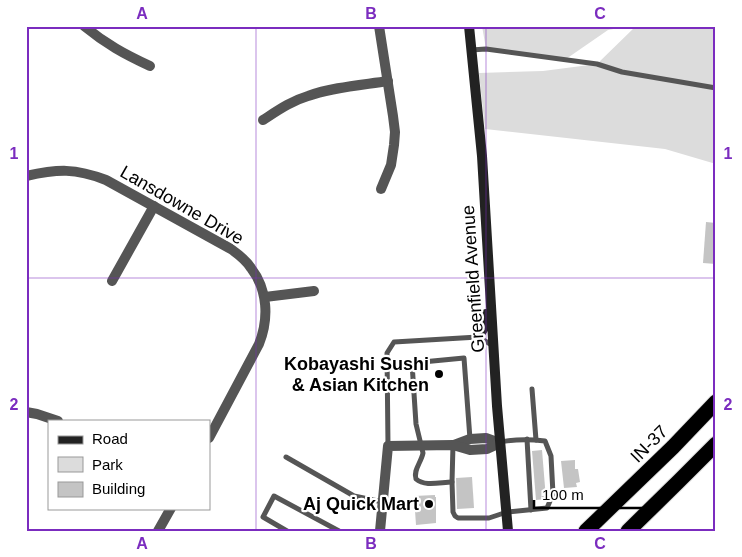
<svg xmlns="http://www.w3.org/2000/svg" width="742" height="557" font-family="Helvetica,sans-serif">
  <rect width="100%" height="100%" fill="#fff"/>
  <g fill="#dcdcdc">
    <path d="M482,26h148l-22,4 -42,29 -80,-10z"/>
    <path d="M636,26h80v138l-51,-15 -180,-20 -6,-56 64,-2 54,-7z"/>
  </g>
  <g fill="#c4c4c4">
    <path d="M706,222l10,1v41l-13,-1z"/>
    <path d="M542,450l4,49 -10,1 -4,-49z"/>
    <path d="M575,460v9h3l2,13 -4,1 1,4 -13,1 -3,-27z"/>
    <path d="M472,477l2,31 -17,1 -1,-31z"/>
    <path d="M435,495v2h1v26l-20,2 -2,-29z"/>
  </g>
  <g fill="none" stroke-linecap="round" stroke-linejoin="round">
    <g stroke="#dbdbdb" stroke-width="17">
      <g id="highway">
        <path d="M586,531l87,-84 43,-45"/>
        <path d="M628,531l51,-50 37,-37"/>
      </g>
    </g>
    <g stroke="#555" stroke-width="5">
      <path d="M471,50l15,-1 111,15 25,8 94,16"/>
      <path d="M532,389l4,51"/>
      <path d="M527,439l4,71"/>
      <path d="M453,445l-1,37 1,30 2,4 3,2h31l18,-6 40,-4 6,-14 -2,-38 -6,-15c-16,-2 -29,-2 -44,1"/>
      <path d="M388,446l-1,-93 7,-11 84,-5 14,8"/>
      <path d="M286,457l68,39 29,6"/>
      <path d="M452,482c-11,0 -27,5 -36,-3 -3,-9 5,-16 7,-26l-7,-29 -4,-61 52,-5 6,81"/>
      <path d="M287,531l-24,-14 11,-21 65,35"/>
    </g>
    <g stroke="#555" stroke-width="10">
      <path d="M84,26c22,18 40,28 66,40"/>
      <path d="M379,26l14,90 2,16 -1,13 -3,20 -10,24"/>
      <path d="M263,120c14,-9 28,-19 45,-24 25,-9 54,-11 80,-15"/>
      <path d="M26,176c32,-7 49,-8 80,4l125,69c7,5 15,11 20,19 17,22 18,51 8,76l-50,94"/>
      <path d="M112,281l42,-75"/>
      <path d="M265,297l49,-6"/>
      <path d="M26,412l11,2 21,7"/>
      <path d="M454,445l16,-6 16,-1 14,5"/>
      <path d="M158,531l13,-23"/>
      <path d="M380,531l8,-85 65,-1 17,5 17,-1 13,-6"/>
    </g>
    <g stroke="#222" stroke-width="10">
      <path d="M469,26l13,130 15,250 11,125"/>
      <path d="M478,337l9,-14 -1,-9"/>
    </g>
    <use href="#highway" stroke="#000" stroke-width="15"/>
  </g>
  <path fill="none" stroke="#7b2cbf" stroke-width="1" stroke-opacity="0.55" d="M256,26v505M486,26v505M26,278h690"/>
  <g fill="#000" stroke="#fff" stroke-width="2">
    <circle cx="439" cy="374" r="5"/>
    <circle cx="429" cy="504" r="5"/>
  </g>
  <g text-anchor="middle" stroke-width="4.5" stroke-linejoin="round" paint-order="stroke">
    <g font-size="18" fill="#000" stroke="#fff">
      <text transform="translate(182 205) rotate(30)" y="6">Lansdowne Drive</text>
      <text transform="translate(473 279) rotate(-94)" y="6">Greenfield Avenue</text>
      <text transform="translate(649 444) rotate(-45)" y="6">IN-37</text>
    </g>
    <g font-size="18" font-weight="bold" fill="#000" stroke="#fff" text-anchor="end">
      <text x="429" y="370">Kobayashi Sushi<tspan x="429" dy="21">&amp; Asian Kitchen</tspan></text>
      <text x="419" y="510">Aj Quick Mart</text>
    </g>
  </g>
  <rect width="742" height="557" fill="none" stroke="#ffffff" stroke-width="55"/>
  <rect x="48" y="420" width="162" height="90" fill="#ffffff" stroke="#999999"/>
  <rect x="58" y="436" width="25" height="8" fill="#222222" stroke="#999999"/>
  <text x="92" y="444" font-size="15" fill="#000000">Road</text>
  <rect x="58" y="457" width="25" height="15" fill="#dcdcdc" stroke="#999999"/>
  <text x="92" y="470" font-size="15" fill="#000000">Park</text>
  <rect x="58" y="482" width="25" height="15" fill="#c4c4c4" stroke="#999999"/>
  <text x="92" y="494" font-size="15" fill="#000000">Building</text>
  <path d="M534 500v8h125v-8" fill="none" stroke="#000000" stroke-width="2.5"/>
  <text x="542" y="500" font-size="15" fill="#000000" stroke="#ffffff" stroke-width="4" paint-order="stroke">100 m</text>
  <rect x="28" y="28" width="686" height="502" fill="none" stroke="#7b2cbf" stroke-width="2"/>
  <g font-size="16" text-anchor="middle" font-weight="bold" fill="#7b2cbf">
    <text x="142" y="19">A</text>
    <text x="371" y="19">B</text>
    <text x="600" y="19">C</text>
    <text x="14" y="159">1</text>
    <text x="728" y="159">1</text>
    <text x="14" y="410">2</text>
    <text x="728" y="410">2</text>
    <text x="142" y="549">A</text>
    <text x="371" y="549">B</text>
    <text x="600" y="549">C</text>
  </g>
</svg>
